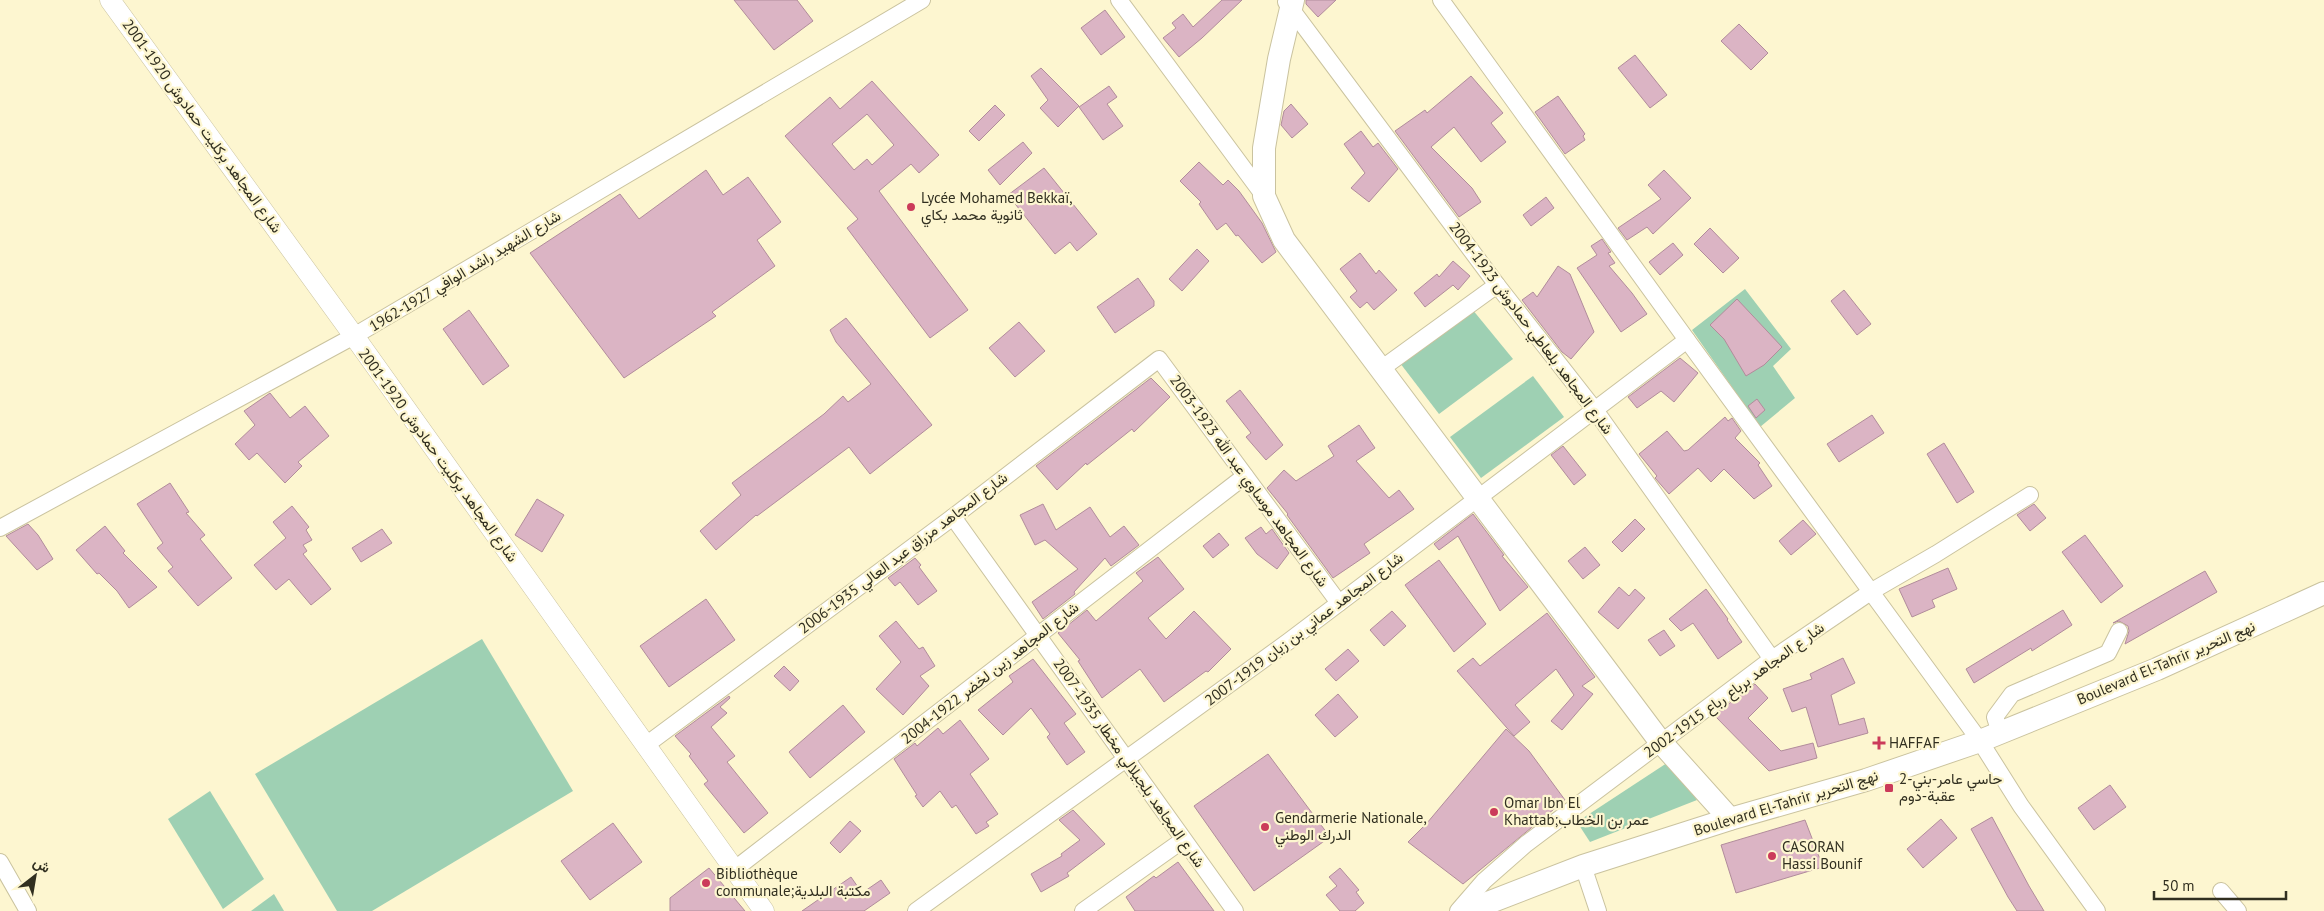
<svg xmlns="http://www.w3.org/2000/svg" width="2324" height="911" font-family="'PT Sans',Vazirmatn,sans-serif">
  <rect width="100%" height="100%" fill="#fdf6d0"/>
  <g fill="#9ed0b3">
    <path d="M1745,289l46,60 -18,17 22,32 -35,29 -68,-97z"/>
    <path d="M1472,309l41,50 -74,55 -39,-51z"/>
    <path d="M1533,376l31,41 -83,61 -31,-41z"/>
    <path d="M482,639l91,152 -201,120h-35l-82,-137z"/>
    <path d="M1670,761l27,39 -107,42 -13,-20z"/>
    <path d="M210,791l54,88 -41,30 -55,-90z"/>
    <path d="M274,894l10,17h-33z"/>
  </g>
  <g fill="#dbb4c4" stroke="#b18c9b" fill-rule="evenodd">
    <path d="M734,0h63l16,21 -39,29z"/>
    <path d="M1222,0h20l-40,38 -23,19 -16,-19 13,-10 -4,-5 11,-9 10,13z"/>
    <path d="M1306,0h30l-18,17 -12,-13z"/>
    <path d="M1105,10l20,27 -24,18 -20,-27z"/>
    <path d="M1739,24l29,29 -17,17 -30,-29z"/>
    <path d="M1635,55l32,40 -17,13 -32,-40z"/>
    <path d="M1041,68l38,38 -21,21 -18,-19 8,-8 -17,-24z"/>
    <path d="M1471,76l32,37 -12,10 15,19 -25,20 -27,-35 -23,20 41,41 9,14 -22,15 -64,-86 30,-21 2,3z"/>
    <path d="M872,81l67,74 -20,18 -8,-9 -32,27 89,119 -38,28 -83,-110 11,-9 -73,-83 45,-39 10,12zM867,114l27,31 -22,20 -5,-6 -13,11 -22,-26z"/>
    <path d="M1109,86l8,11 -10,7 16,22 -20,14 -24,-33z"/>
    <path d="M1558,96l27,38 -2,2 2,4 -20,14 -30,-42z"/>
    <path d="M1291,104l17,20 -16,14 -11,-13 3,-14z"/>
    <path d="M995,105l10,10 -26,26 -10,-10z"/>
    <path d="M1361,131l12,16 5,-4 20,26 -29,33 -18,-14 14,-15 -21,-29z"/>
    <path d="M1023,142l9,11 -32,32 -12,-15z"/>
    <path d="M1199,162l24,23 5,-5 11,11 23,32 14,29 -14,11 -24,-28 -2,1 -10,-13 -9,7 -18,-26 2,-2 -21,-21z"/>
    <path d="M1044,168l53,66 -20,17 -7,-9 -15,12 -47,-59z"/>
    <path d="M706,170l17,25 25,-18 33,45 -24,18 18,26 -63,46 4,4 -92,62 -94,-125 90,-59 19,25z"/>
    <path d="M1664,170l27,28 -38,36 -6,-7 -20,13 -9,-12 43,-29 -13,-14z"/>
    <path d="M1546,197l8,11 -23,18 -8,-11z"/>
    <path d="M1710,228l29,30 -16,15 -29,-29z"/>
    <path d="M1602,239l9,13 -3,1 7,10 -6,3 23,27 15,21 -26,18 -44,-64 20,-13 -6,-9z"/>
    <path d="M1673,243l10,12 -23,20 -11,-13z"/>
    <path d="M1197,249l12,12 -27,30 -13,-12z"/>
    <path d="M1360,253l16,21 3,-4 18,20 -23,20 -7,-8 -7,6 -10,-11 7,-6 -17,-22z"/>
    <path d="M1453,261l17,15 -12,14 -5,-5 -28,22 -11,-14 23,-19 2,3z"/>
    <path d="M1558,266l12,8 24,58 -23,27 -9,-7 -40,-52 11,-8 4,5z"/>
    <path d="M1138,278l16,23v5l-39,27 -18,-26z"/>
    <path d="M1844,290l27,34 -14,11 -26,-34z"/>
    <path d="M1737,299l45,48 -18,18 -18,11 -22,-37 -14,-14z"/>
    <path d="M469,310l40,56 -26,19 -40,-56z"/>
    <path d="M846,318l86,107 -62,49 -21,-27 -92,69 -1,-1 -40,35 -16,-19 41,-36 -9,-12 92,-69 19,-18 5,6 23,-18 -35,-42 -6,-12z"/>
    <path d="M1019,322l26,29 -30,26 -26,-29z"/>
    <path d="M1680,358l18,15 -24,29 -13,-11 -24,17 -9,-11z"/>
    <path d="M1151,378l19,19 -36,35 -2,-3 -45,36 -1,-2 -29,27 -21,-24z"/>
    <path d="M1240,390l43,55 -17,15 -20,-23 5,-4 -25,-32z"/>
    <path d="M270,393l20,25 15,-12 24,30 -31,26 4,4 -17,17 -28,-30 -8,7 -14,-16 20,-19 -11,-14z"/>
    <path d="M1757,399l8,11 -9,8 -8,-12z"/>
    <path d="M1872,415l12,18 -45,29 -12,-18z"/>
    <path d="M1725,417l3,4 4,-3 9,13 -6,7 25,25 -2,2 14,21 -18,13 -30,-30 -13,13 -13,-14 -29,26 -14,-16 2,-2 -18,-22 28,-23 17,20 4,-1z"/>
    <path d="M1359,425l16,23 -19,13 33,37 10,-8 15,19 -50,35 6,9 -37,25 -46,-63 1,-1 -21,-26 17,-18 12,11 38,-25 -6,-10z"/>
    <path d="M1944,443l30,49 -17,11 -30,-49z"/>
    <path d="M1563,446l23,29 -12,10 -23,-30z"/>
    <path d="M170,483l19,29 -3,1 19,22 -5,4 32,39 -34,28 -30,-35 5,-4 -16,-19 6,-5 -26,-39z"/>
    <path d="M537,499l27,16 -22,37 -27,-17z"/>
    <path d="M1043,504l13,26 34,-23 20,30 14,-11 15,19 -28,21 -6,-8 -31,34 1,2 -32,25 -11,-17 46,-33 -33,-29 -10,5 -15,-30z"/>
    <path d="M2034,504l12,14 -16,13 -13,-16z"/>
    <path d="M292,506l17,21 -3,3 6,10 -9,5 4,6 -4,3 28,35 -20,16 -22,-26 -13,11 -22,-25 32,-27 -13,-16z"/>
    <path d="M1473,514l31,41 -2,1 26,31 -28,24 -42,-75 -19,14 -5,-6z"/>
    <path d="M1635,519l10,10 -23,23 -10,-10z"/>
    <path d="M1803,520l13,14 -25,21 -12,-14z"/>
    <path d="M28,524l10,11 15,24 -16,11 -31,-34z"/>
    <path d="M105,526l20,25 -2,2 34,34 -28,21 -12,-17 -18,-18 -2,1 -21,-24z"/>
    <path d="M1261,527l5,7 6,-5 17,24 -12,16 -20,-15 -12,-16z"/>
    <path d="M382,529l10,14 -31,19 -9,-14z"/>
    <path d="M1219,533l10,12 -16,13 -10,-12z"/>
    <path d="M2085,535l38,51 -22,17 -39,-51z"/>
    <path d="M1585,547l15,18 -17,14 -15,-18z"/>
    <path d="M1158,557l26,32 -36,29 18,21 28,-28 37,38 -23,23 -2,-1 -42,31 -24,-33 -38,29 -24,-37 2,-1 -22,-27 29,-23 9,11 47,-40 -7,-8z"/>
    <path d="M915,558l6,7 -2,2 18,24 -19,14 -18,-23 -5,4 -7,-8z"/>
    <path d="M1439,560l47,64 -32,28 -49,-67z"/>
    <path d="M1948,568l9,21 -25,11 3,7 -23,10 -13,-28z"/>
    <path d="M2205,571l12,21 -92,52 4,-13 -1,-5 -9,-5 -6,2z"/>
    <path d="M1619,587l10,9 6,-7 10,9 -27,31 -20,-17z"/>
    <path d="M1706,589l22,30 -1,1 15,22 -24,17 -25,-36 -12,8 -12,-12z"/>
    <path d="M706,599l29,41 -66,47 -29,-41z"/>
    <path d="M2063,610l9,15 -40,26 -1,-3 -57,35 -8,-14z"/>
    <path d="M1392,611l14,15 -22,20 -14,-16z"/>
    <path d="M1547,613l48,64 -13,9 11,8 -31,36 -11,-9 23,-26 -18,-26 -41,36 15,17 -16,14 -57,-65 16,-13 7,8z"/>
    <path d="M896,621l23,28 4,-2 12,19 -15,10 9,10 -26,29 -27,-26 25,-27 -22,-26z"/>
    <path d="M1664,630l11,16 -15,10 -12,-16z"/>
    <path d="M1348,649l11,12 -23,20 -11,-12z"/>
    <path d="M1843,658l12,25 -24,12 8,30 25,-7 4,15 -50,14 -12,-40 -14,5 -9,-23 29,-10 -2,-5z"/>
    <path d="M1033,659l43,55 -12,9 21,29 -18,13 -20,-28 3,-3 -19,-26 -28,27 -25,-25 35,-28 -4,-6z"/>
    <path d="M784,666l15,15 -9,10 -16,-15z"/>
    <path d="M1755,684l13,14 -20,20 33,33 32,-8 4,15 -48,13 -55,-56z"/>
    <path d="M1338,694l20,23 -23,20 -20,-22z"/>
    <path d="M729,696l1,2 -10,9 7,6 -16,14 24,29 -8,6 41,51 -24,20 -40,-49 4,-3 -19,-25 2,-2 -16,-18z"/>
    <path d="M843,705l22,27 -55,46 -21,-26z"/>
    <path d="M960,720l29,39 -19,15 28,40 -12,8 3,4 -13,8 -20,-29 -4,3 -12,-17 -17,16 -8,-11 2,-1 -23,-36 21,-16 2,3 21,-18 5,6z"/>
    <path d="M1506,729l23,22 36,49 -102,84 -55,-42 19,-19z"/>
    <path d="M1268,754l62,83 -76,54 -60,-85z"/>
    <path d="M2110,785l16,22 -32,23 -16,-22z"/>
    <path d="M1073,810l32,34 -38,29 2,3 -28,16 -10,-18 31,-18 -1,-2 19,-14 -21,-20z"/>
    <path d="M1992,817l37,69 15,25h-27l-9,-14 -37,-68z"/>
    <path d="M1941,819l16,19 -34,30 -16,-19z"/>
    <path d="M1805,820l18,47 -87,26 -15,-48z"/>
    <path d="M850,821l11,10 -21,22 -10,-10z"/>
    <path d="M613,823l29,39 -52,38 -29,-39z"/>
    <path d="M1178,862l36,49h-79l-9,-14 28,-21 2,2z"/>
    <path d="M709,868l36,43h-75v-13z"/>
    <path d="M1340,868l19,22 -3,2 8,11 -9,8h-15l-14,-16 11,-9 -8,-9z"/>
    <path d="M851,877l11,16 19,-13 9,13 -26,18h-62z"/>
  </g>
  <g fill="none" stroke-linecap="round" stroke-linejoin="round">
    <g stroke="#cac39f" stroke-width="18">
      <g id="minor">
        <path d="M1119,0l145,196"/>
        <path d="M1441,0l246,340 293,401 41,65 76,105"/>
        <path d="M1286,2l211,283 98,125 177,249"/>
        <path d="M1381,369l116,-84"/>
        <path d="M953,517l282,394"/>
        <path d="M0,528l354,-192 568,-336"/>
        <path d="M2000,733l-5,-16 17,-23 96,-41 11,-22"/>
        <path d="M646,745l307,-228 206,-158 180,244"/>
        <path d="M0,862l28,49"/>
        <path d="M1583,866l15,45"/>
        <path d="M735,869l510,-393"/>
        <path d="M2221,891l17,20"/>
        <path d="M916,911l373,-270 398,-301"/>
        <path d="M1083,911l100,-71"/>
        <path d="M1458,911l26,-30 42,-37 246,-185 100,-68 64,-37 94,-59"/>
      </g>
    </g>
    <g stroke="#cac39f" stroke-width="21">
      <path id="tertiary" d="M110,0l244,336 410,575"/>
    </g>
    <g stroke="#cac39f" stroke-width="24">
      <g id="secondary">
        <path d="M1293,0l-14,59 -15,89v48l20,44 375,500 71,79"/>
        <path d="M1467,911l116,-45 147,-47 136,-39 114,-39 177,-72 167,-76"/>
      </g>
    </g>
    <use href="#minor" stroke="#fff" stroke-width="16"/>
    <use href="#tertiary" stroke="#fff" stroke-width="20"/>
    <use href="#secondary" stroke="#fff" stroke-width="22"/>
  </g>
  <g fill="#cb3b5a" stroke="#fdf6d0" stroke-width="2">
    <circle cx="911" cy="207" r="5"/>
    <path d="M1876.5 735.5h5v5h5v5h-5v5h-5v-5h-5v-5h5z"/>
    <rect x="1884" y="783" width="10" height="10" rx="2.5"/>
    <circle cx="1494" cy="812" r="5"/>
    <circle cx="1265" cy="827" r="5"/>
    <circle cx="1772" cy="856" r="5"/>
    <circle cx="706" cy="883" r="5"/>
  </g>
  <g text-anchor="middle" stroke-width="4.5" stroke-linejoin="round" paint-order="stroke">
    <g font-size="15" fill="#312f20" stroke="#fdf6d0">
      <text transform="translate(202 126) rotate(54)" y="5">شارع المجاهد بركليت حمادوش 1920-2001</text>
      <text transform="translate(465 271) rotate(-31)" y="5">شارع الشهيد راشد الوافي 1927-1962</text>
      <text transform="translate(1531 328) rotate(53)" y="5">شارع المجاهد بلعاطي حمادوش 1923-2004</text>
      <text transform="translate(438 455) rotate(54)" y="5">شارع المجاهد بركليت حمادوش 1920-2001</text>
      <text transform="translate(1249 481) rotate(54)" y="5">شارع المجاهد موساوي عبد الله 1923-2003</text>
      <text transform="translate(903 553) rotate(-37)" y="5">شارع المجاهد مزراق عبد العالي 1935-2006</text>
      <text transform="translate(1304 629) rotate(-37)" y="5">شارع المجاهد عماني بن زيان 1919-2007</text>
      <text transform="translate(2166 663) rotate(-23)" y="5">Boulevard El-Tahrir نهج التحرير</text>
      <text transform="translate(990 673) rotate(-38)" y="5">شارع المجاهد زين لخضر 1922-2004</text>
      <text transform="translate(1734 690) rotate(-36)" y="5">شار ع المجاهد برباع رباع 1915-2002</text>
      <text transform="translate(1129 763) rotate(55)" y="5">شارع المجاهد بلجيلالي مخطار 1935-2007</text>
      <text transform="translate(1786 803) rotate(-17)" y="5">Boulevard El-Tahrir نهج التحرير</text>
    </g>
    <g font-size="15" fill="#312f20" stroke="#fdf6d0" text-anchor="start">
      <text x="921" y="203">Lycée Mohamed Bekkaï,<tspan x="921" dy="17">ثانوية محمد بكاي</tspan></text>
      <text x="1889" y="748">HAFFAF</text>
      <text x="1899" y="784">2-حاسي عامر-بني<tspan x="1899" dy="17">عقبة-دوم</tspan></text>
      <text x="1504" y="808">Omar Ibn El<tspan x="1504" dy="17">Khattab;عمر بن الخطاب</tspan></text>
      <text x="1275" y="823">Gendarmerie Nationale,<tspan x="1275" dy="17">الدرك الوطني</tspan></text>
      <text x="1782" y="852">CASORAN<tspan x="1782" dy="17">Hassi Bounif</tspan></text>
      <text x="716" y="879">Bibliothèque<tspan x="716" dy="17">communale;مكتبة البلدية</tspan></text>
    </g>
  </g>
  <g transform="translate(35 876) rotate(31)" stroke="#fdf6d0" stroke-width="4" paint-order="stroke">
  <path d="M0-4L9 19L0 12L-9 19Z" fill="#312f20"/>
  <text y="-8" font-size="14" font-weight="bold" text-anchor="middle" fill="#312f20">ش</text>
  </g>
  <path d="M2154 891v8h132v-8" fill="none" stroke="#312f20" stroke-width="2.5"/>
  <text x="2162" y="891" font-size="15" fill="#312f20" stroke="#fdf6d0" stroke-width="4" paint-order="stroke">50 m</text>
</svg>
